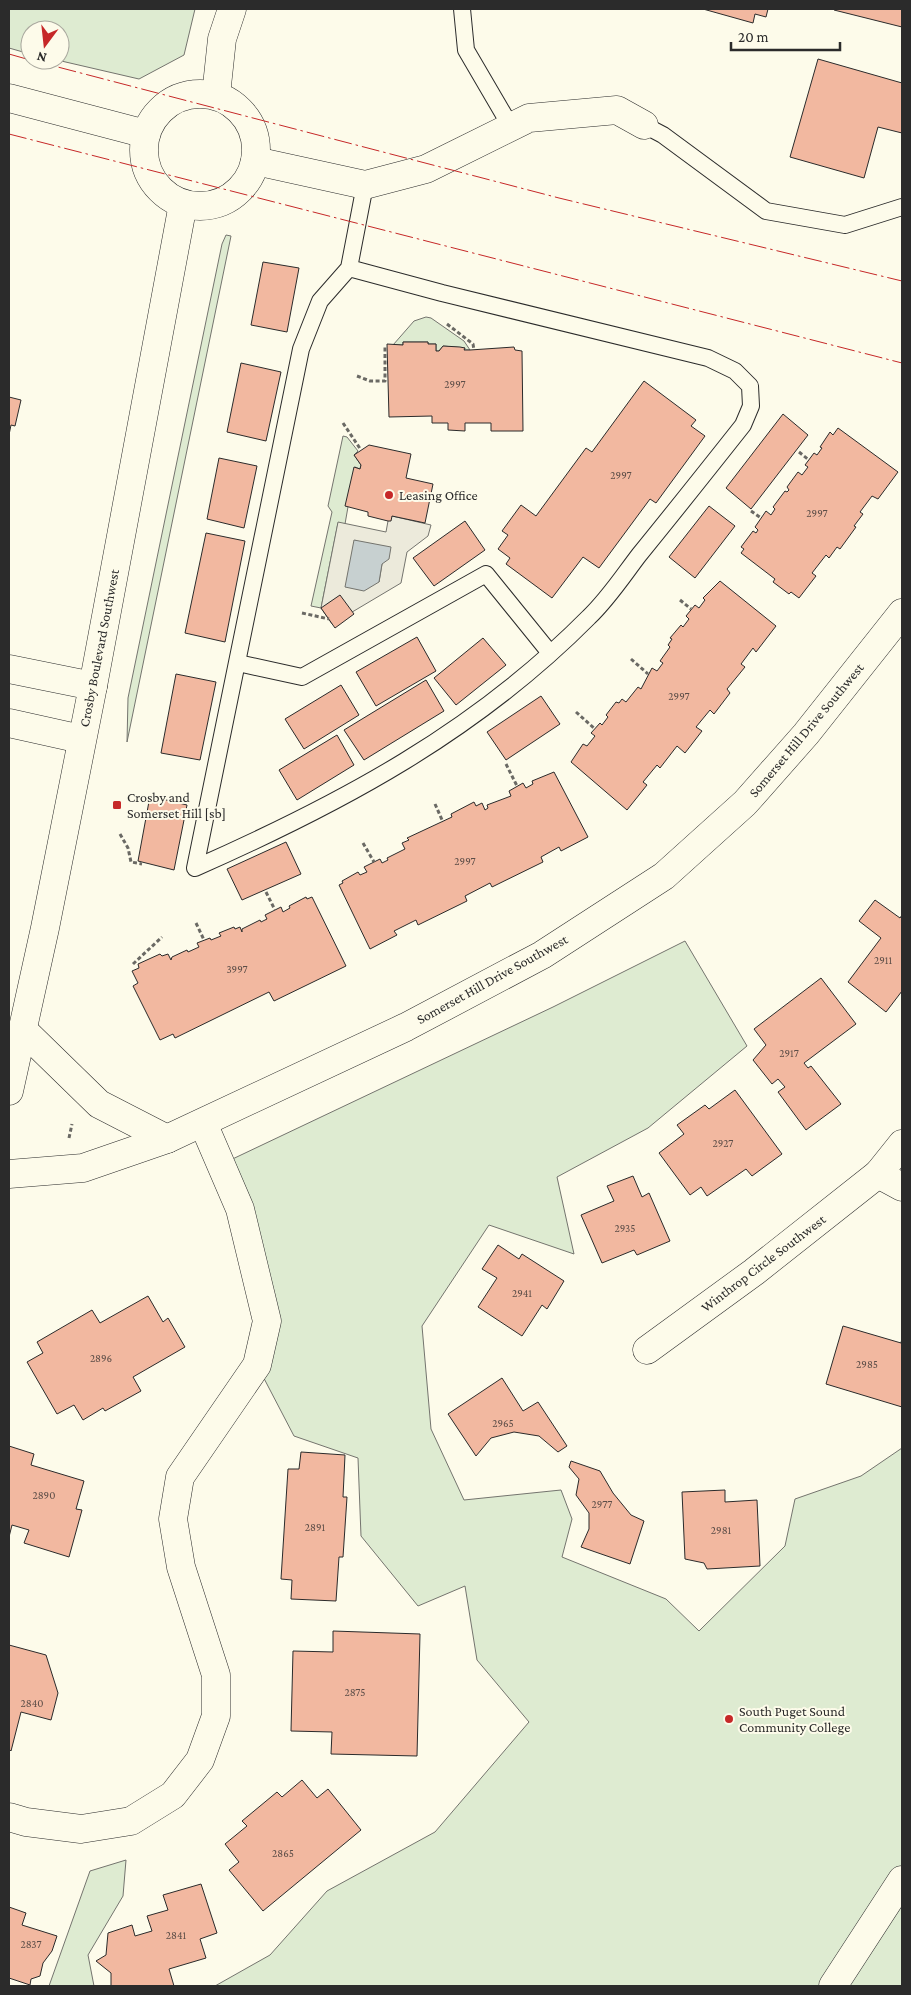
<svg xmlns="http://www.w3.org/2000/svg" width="911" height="1995" font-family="'Crimson Pro',serif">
  <rect width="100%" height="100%" fill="#fdfbea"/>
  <g fill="#deebd1" stroke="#74746e">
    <path d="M9,9h186l-11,46 -45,24 -82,-19h3v-30h-30v24l-21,-6z"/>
    <path d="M226,235l5,1 -104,506 1,-44 94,-454z"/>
    <path d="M426,317l5,1 33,23 6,9h-6l1,-2 -22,-2 -4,5h-3v-7h-8v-2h-25v3h-10l21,-24z"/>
    <path d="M343,436l4,1 11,14 -4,4 7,10 -1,4 -5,-2 -10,57 -7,-1 -17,85 -10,-2 21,-94 -4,-6z"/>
    <path d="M685,941l62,105 -99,82 -91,49 17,77 -85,-29 -67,101 9,103 33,71 97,-10 11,29 -10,38 104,42 33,32 86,-85 10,-47 66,-23 41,-28v538h-687l55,-31 57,-64 108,-59 94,-110 -52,-62 -12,-74 -47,20 -57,-70 -3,-78 -64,-22 -37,-71 10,-44 -45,-157 331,-157z"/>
    <path d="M126,1860l-3,36 -35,59 6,31h-45l41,-115z"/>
  </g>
  <path fill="#eceadb" stroke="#74746e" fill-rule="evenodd" d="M392,516l39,9 -3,11 -21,16 -6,31 -69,41 -11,-16 17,-86 48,10 2,-11zM355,540l27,24 -3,18z"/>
  <path fill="#c7d0d0" stroke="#74746e" d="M354,540l37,7 -2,12 -7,5 -3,18 -15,9 -19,-4z"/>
  <g fill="#f2b8a0" stroke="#2b2b2b">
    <path d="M703,9h65l-2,8 -11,-3 -2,9z"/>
    <path d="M834,9h68v18l-68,-17z"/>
    <path d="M818,59l84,24v50l-24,-6 -14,51 -74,-21z"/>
    <path d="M263,262l36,6 -12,64 -36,-7z"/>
    <path d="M403,342h25v2h8v7h3l4,-5 17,1 5,1 -1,2h6l44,-3 1,3 7,1 1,80h-32v-8h-26v8l-17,-1v-7h-16v-7l-43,1 -2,-73 16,1z"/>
    <path d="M241,363l40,9 -15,69 -39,-9z"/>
    <path d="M644,381l52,39 -5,6 14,10 -49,67 -6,-4 -51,69 -16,-11 -31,41 -46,-34 4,-6 -12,-9 10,-14 -6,-4 19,-26 15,11 50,-68 6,4z"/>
    <path d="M9,397l12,3 -6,26 -4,-1 -2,10z"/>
    <path d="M783,414l25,21 -57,74 -25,-21z"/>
    <path d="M838,428l60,44 -20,27 -6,-3 -12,16 3,2 -9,12 2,1 -16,22 -3,-2 -8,11 -3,-3 -14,18 4,3 -17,22 -8,-6 -2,2 -16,-12 2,-3 -34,-26 3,-4 -3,-2 12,-16 3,2 2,-3 -3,-3 11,-16 5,4 4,-6 -2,-2 12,-16 2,1 2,-2 -2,-3 11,-15 4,3 6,-8 -3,-2 9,-12 3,2 5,-7 -2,-1 10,-15 3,3z"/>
    <path d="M369,445l42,9 -5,24 27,6 -8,39 -33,-7 -1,5h-3l-20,-5v-4l-23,-6 9,-39 6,2 1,-4 -7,-10z"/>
    <path d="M219,458l38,8 -13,62 -37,-9z"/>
    <path d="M709,506l26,20 -40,52 -26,-21z"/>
    <path d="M465,521l20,29 -51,36 -21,-28z"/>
    <path d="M206,533l39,8 -20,101 -40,-9z"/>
    <path d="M720,581l56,45 -20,26 -3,-4 -12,16 4,3 -18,22 3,4 -16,21 -4,-4 -14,17 6,4 -17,22 -8,-7 -17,22 -3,-3 -14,17 4,3 -20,25 -56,-48 12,-18 4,2 8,-10 -4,-3 9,-10 2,2 6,-8 -2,-2 10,-13 3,1 3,-4 4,3 12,-15 3,2 11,-21 5,3 6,-8 -3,-2 10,-14 -2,-2 4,-6 -2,-1 11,-13 2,2 6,-8 -3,-3 9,-11 4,3 6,-8 -2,-2z"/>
    <path d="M340,595l14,19 -19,14 -14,-20z"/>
    <path d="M417,637l19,34 -60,35 -20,-34z"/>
    <path d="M483,638l23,27 -50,40 -22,-27z"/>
    <path d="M176,674l40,8 -16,78 -39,-7z"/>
    <path d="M426,680l18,31 -80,49 -20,-30z"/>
    <path d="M341,685l18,30 -55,34 -19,-30z"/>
    <path d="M541,696l19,28 -54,36 -19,-28z"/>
    <path d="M337,735l17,30 -57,35 -18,-30z"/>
    <path d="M554,772l34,65 -27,14 -2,-4 -18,10 2,5 -51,25 -2,-4 -25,13 2,5 -49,24 -2,-5 -22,11 3,4 -27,14 -31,-64 4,-2 -1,-2 16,-9 2,3 7,-3 -3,-5 16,-8 2,4 6,-3 -1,-2 18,-9 -3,-6 7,-3 -2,-2 45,-21 -1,-3 23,-12 2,4 6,-3 3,7 3,-2 -1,-3 24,-9 -2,-5 14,-8 3,5 7,-4 -1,-3z"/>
    <path d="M150,796l37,9 -13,65 -36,-9z"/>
    <path d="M286,842l15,32 -59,26 -15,-31z"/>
    <path d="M306,897l1,2 5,-2 34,69 -72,35 -5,-9 -94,46 -2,-4 -13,6 -27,-54 5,-3 -6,-12 7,-3 -1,-4 22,-10 2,2 6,-2 3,6 1,-3 15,-7 1,2 11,-5 -2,-4 13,-5 1,2 10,-4 -2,-3 15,-6 1,2 5,-2 2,5v-3l18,-9 1,2 6,-3 -2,-4 16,-8 2,5 7,-4 -1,-2z"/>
    <path d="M875,900l25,18 2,-3v76l-16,21 -38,-30 33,-44 -22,-17z"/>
    <path d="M821,978l35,46 -52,39 4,5 3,-2 30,38 -35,26 -28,-38 7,-5 -7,-8 -6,5 -19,-24 13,-15 -12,-16z"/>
    <path d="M735,1090l47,64 -30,22 -6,-7 -39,27 -6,-9 -11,8 -31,-42 25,-19 -7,-9 28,-20 4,4z"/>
    <path d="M633,1176l9,21 7,-4 21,48 -33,14 -3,-5 -32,13 -21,-48 33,-14 -7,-15z"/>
    <path d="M498,1245l21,14 3,-5 42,27 -17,28 -5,-4 -20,31 -44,-29 19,-29 -15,-9z"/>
    <path d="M148,1296l15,26 5,-4 17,29 -52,30 8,14 -36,20 -2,-3 -20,12 -9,-15 -17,9 -30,-52 16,-9 -6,-11 55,-32 8,13z"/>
    <path d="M843,1326l58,17 1,-5v69l-76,-23z"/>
    <path d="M502,1378l21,33 15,-9 29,44 -9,6 -19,-16 -25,-4 -23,6 -15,18 -28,-42z"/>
    <path d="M9,1446l25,8 -3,11 53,16 -8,28 6,1 -13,47 -45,-14 5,-13 -17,-5 -3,12z"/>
    <path d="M301,1452l44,3 -2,42h4l-4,60h-4l-3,44 -45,-2 1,-19 -11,-1 7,-110h11z"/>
    <path d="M571,1461l29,10 13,22 18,22 13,6 -14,43 -49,-17 8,-18v-16l-13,-18 3,-16 -10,-12z"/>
    <path d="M725,1490v12l32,-2 3,66 -53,3 -3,-6 -19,-4 -3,-67z"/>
    <path d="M333,1631l87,3 -3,122 -86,-2 1,-22 -41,-1 2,-80 40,1z"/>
    <path d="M9,1645l37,10 12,38 -7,27 -30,-8 -10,39 -2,-2z"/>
    <path d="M302,1780l15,18 11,-9 33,41 -98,81 -34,-41 10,-8 -14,-18 22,-18 -5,-5 35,-29 5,5z"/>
    <path d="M201,1884l16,49 -17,6 6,19 -37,11 5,17h-63v-13l-15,-12 10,-6 2,-22 24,-8 3,11 17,-5 -5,-15 21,-6 -5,-15z"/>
    <path d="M9,1907l17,6 -4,12 35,11 -5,15 -9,12 -3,13 -9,3 -1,6 -21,-7z"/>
  </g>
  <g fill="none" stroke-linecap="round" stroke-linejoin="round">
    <g stroke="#2b2b2b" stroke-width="18">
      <g id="service">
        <path d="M462,9l4,41 45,77"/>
        <path d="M644,125l19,10 103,76 79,14 57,-18"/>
        <path d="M349,268l93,25 266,65 27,13 15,15 1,20 -8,19c-34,43 -69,87 -104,130 -16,21 -31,44 -50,62 -114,115 -247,186 -394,251l106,-519 19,-48 29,-33 16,-83"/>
        <path d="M238,663l64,14 184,-103 64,79"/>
      </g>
    </g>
    <g stroke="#2b2b2b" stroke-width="29">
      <g id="minor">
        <path d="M255,161l110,24 61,-16 103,-51 88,-8 27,15"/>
        <path d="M9,669l84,17"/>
        <path d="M9,723l72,16"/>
        <path d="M878,1174l24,13"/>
        <path d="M647,1350l107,-78 124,-98 24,-30"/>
        <path d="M9,1817l17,5 55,7 50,-8 42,-26 27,-35 16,-44v-41l-35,-108 -8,-48 7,-42 77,-112 10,-44 -27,-112 -37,-86"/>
        <path d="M833,1986l69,-106"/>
      </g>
    </g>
    <g stroke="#2b2b2b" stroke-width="29">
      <g id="tertiary">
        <circle cx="200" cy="150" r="56"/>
        <path d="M216,95l6,-56 10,-30"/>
        <path d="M9,98l137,36"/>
        <path d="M22,1029l77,75 68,35"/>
        <path d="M9,1091l36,-163 48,-242 90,-482"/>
        <path d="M9,1174l74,-6 84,-29 239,-112 136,-72 122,-79 81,-73 61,-69 96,-121"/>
      </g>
    </g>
    <g stroke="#6a6964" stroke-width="3" stroke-dasharray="4 2.5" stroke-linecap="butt">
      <path d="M447,324l26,20 1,6"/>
      <path d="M357,376l13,5h15v-35"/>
      <path d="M343,423l18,27"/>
      <path d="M799,452l10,8"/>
      <path d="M751,511l10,7"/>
      <path d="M680,600l11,9"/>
      <path d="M302,613l27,6"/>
      <path d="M631,659l17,15"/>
      <path d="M576,712l19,17"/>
      <path d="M506,764l11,22"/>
      <path d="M435,804l8,18"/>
      <path d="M120,834l8,14 3,14 11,2"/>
      <path d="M363,843l11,19"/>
      <path d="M266,892l9,18"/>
      <path d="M196,923l8,17"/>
      <path d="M133,964l29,-27"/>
      <path d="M69,1138l3,-14"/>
    </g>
    <use href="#service" stroke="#fdfbea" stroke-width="16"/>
    <use href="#minor" stroke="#fdfbea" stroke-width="28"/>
    <use href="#tertiary" stroke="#fdfbea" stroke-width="28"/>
    <g stroke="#c62828" stroke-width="1" stroke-dasharray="18 4 2.5 4" stroke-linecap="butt">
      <path d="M9,54l21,6"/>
      <path d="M31,60l528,138 343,83"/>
      <path d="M9,134l893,229"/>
    </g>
  </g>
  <g fill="#c62828" stroke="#fdfbea" stroke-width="2">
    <circle cx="389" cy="495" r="5"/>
    <rect x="112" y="800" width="10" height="10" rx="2.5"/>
    <circle cx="729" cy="1719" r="5"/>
  </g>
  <g text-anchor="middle" stroke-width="4" stroke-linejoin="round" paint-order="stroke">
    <g font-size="11" fill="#5d4e48">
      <text x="455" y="388">2997</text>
      <text x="621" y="479">2997</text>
      <text x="817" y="517">2997</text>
      <text x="679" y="700">2997</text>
      <text x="465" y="865">2997</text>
      <text x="883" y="964">2911</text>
      <text x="237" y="973">3997</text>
      <text x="789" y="1057">2917</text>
      <text x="723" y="1147">2927</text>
      <text x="625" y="1232">2935</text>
      <text x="522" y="1297">2941</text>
      <text x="101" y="1362">2896</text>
      <text x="867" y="1368">2985</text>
      <text x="503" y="1427">2965</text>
      <text x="44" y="1499">2890</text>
      <text x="602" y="1508">2977</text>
      <text x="315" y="1531">2891</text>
      <text x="721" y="1534">2981</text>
      <text x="355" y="1696">2875</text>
      <text x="32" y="1707">2840</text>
      <text x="283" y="1857">2865</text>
      <text x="176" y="1939">2841</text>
      <text x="31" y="1948">2837</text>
    </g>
    <g font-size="14" fill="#2b2b2b" stroke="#fdfbea" text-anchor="start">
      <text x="399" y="500">Leasing Office</text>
      <text x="127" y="802">Crosby and<tspan x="127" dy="16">Somerset Hill [sb]</tspan></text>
      <text x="739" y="1716">South Puget Sound<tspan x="739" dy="16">Community College</tspan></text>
    </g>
    <g font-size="14" fill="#2b2b2b" stroke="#fdfbea">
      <text transform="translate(99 648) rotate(-79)" y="5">Crosby Boulevard Southwest</text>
      <text transform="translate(806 730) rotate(-50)" y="5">Somerset Hill Drive Southwest</text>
      <text transform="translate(492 979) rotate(-29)" y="5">Somerset Hill Drive Southwest</text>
      <text transform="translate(763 1263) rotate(-37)" y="5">Winthrop Circle Southwest</text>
    </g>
  </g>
  <rect width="911" height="1995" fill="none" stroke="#2b2b2b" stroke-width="20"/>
  <g transform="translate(45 45) rotate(195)"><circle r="24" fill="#fdfbea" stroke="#a9a89e"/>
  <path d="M0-4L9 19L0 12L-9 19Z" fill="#c62828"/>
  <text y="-8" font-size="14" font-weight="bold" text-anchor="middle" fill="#2b2b2b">N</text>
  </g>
  <path d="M731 42v8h109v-8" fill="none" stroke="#2b2b2b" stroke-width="2.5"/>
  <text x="738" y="42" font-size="15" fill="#2b2b2b" stroke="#fdfbea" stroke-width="4" paint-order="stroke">20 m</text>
</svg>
